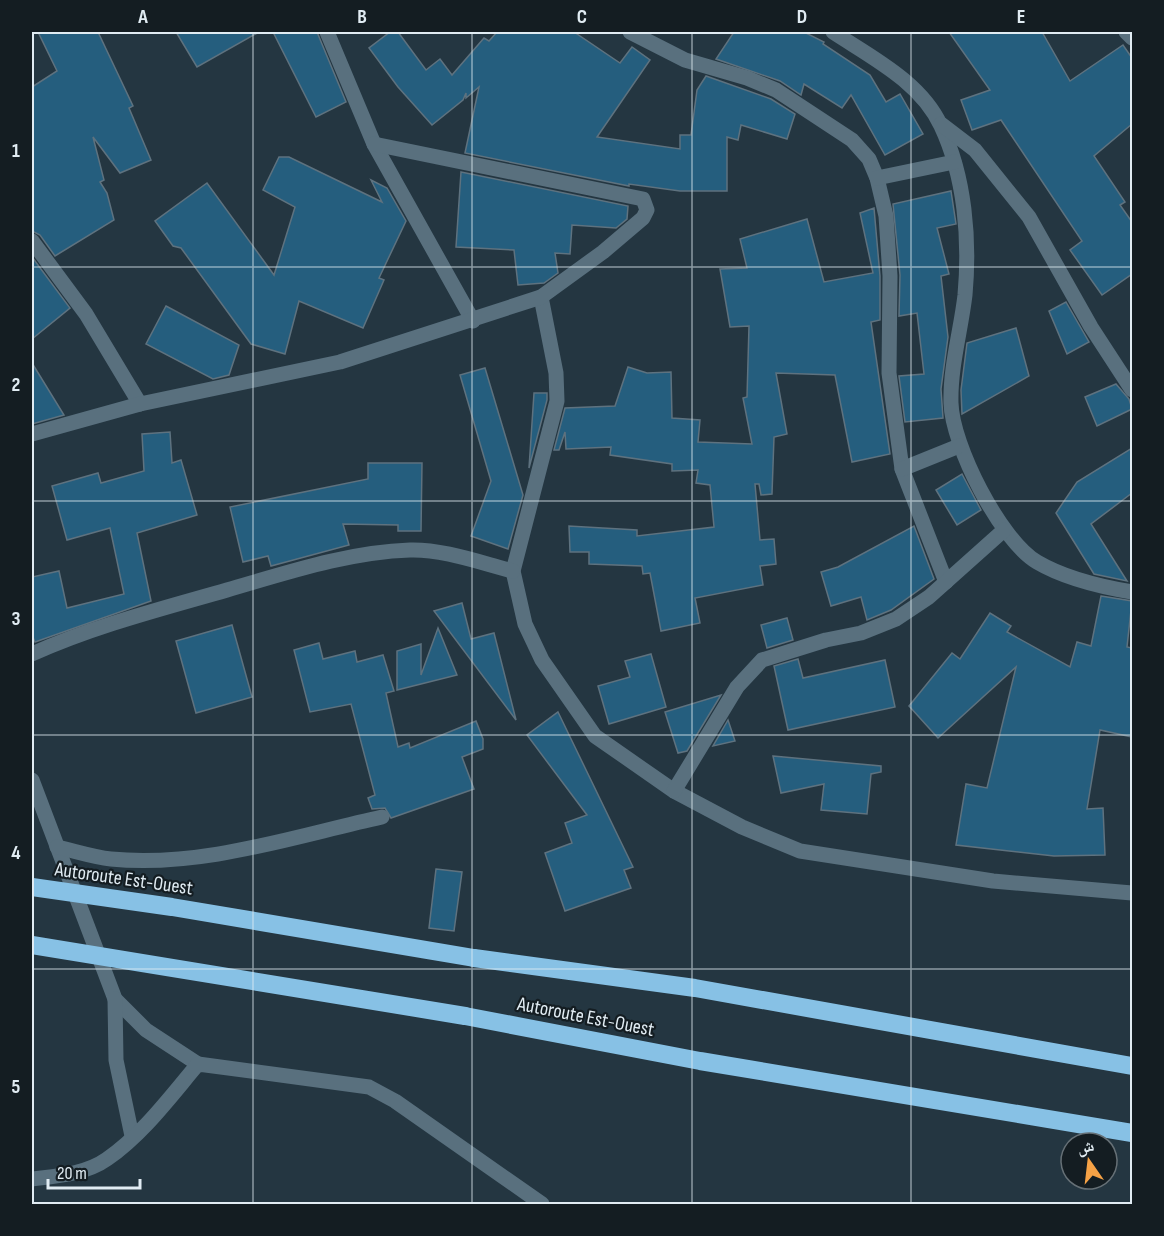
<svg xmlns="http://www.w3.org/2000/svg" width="1164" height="1236" font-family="'Sofia Sans Condensed','Noto Naskh Arabic',sans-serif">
  <rect width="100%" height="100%" fill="#243641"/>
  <g fill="#255e7e" stroke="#5e727f" stroke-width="1.5">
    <path d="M38,32h60l35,74 -4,2 22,52 -31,13 -27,-36 11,43 -4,2 7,11 7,27 -59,36 -15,-21 -8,-4v-144l25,-16z"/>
    <path d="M176,32h83l-62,35z"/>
    <path d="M273,32h44l29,70 -30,15z"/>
    <path d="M390,32h8l28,38 14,-11 12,16 32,-37 5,3 8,-9h77l46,31 12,-16 18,13 -53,77 83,12v-14h11l6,-45 9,-14 65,23 24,15 -8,25 -46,-14 -3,15 -11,-3v54h-47l-51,-7v2l-164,-33 14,-66 -13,11v-5l-3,7 -31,25 -34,-38 -29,-39z"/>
    <path d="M734,32h70l20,10 -1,2 47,31 16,27 14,-8 23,40 -38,21 -34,-60 -9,13 -38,-24 -3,11 -21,-14 -64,-22z"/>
    <path d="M949,32h93l28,49 53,-36 9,13v66l-38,32 31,46 -5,3 12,17v52l-30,21 -32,-45 12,-9 -81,-121 -29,10 -11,-30 29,-10z"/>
    <path d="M279,157h10l93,45 -11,-22 16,8 19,33 -27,57 5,2 -21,48 -64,-27 -14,53 -34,-10 -70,-96 -8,-2 -18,-25 52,-38 67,92 21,-68 -32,-17z"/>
    <path d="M461,172l167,34 -1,13 -11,9 -44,-3 -2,29 -15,-1 3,20 -14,10 -26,2 -4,-35 -58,-3z"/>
    <path d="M951,191l5,33 -19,4 12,46 -8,2 7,61 -7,52 2,29 -38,4 -6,-46 25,-2 -7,-61 -18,3 1,-41 -7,-71z"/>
    <path d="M874,208l6,68v44l-9,2 19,132 -38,8 -17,-87 -59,-2 11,61 -13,3 -2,57 -11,1 -2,-11h-4l5,56 14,-1 2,25 -16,2 3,19 -68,13 5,25 -39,8 -11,-58 -7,1 -1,-8 -53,-2v-12h-19l-1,-26 68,4v6l77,-9 -4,-42 -14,-2 2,-13 -26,1v-7l-62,-9 1,-8 -45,2 -1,-17 -6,18h-5l11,-42 50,-2 13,-39 19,6 24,-1 1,46 28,2 -2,22 54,2 -9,-46 4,-1 2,-71 -19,1 -10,-58 27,-1 -7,-29 67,-20 17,63 49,-9 -13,-60z"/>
    <path d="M32,257l38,51 -38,31z"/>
    <path d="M1066,302l23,40 -22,12 -18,-43z"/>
    <path d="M166,306l73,39 -10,30 -16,4 -67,-35z"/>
    <path d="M1016,328l13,48 -67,38 -1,-24 6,-47z"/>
    <path d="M32,363l32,52 -32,9z"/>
    <path d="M485,368l38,127 -15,54 -37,-13 20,-55 -31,-106z"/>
    <path d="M1116,384l13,15 3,10 -35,17 -12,-29z"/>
    <path d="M534,393h13v7l-18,68z"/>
    <path d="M170,432l2,31 9,-3 16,55 -60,18 14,68 -116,41 -3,-7v-58l27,-6 8,37 57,-14 -14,-66 -43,12 -15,-54 46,-13 3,10 43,-12 -2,-37z"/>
    <path d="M1132,448v45l-41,31 36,57 -33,-7 -38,-61 21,-31z"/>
    <path d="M368,463h54l-1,68h-23v-6l-55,-1 6,21 -78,21 -3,-10 -25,6 -13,-55 138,-28z"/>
    <path d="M962,474l19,36 -24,15 -21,-35z"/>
    <path d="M914,526l20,53 -43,31 -24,10 -6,-23 -30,9 -10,-34 17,-5z"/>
    <path d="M1101,596l31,5 -5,46 5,1v89l-32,-7 -13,79 16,-1 2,47 -51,1 -98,-11 10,-61 21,4 29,-121 -78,71 -29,-32 43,-53 8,6 30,-46 21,13 -4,6 63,35 7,-25 14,4z"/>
    <path d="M462,603l9,36 23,-6 22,87 -82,-109z"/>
    <path d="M787,618l6,22 -26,8 -6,-23z"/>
    <path d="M232,625l20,72 -56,16 -20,-72z"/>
    <path d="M438,628l19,47 -60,15v-39l24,-7v31z"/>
    <path d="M319,643l4,16 32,-8 2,11 26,-7 11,36 -8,2 12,54 11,-4 1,5 66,-27 7,18v10l-21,8 12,32 -83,29 -6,-10 -13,1 -4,-11 7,-3 -24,-91 -41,8 -16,-62z"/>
    <path d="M651,654l15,53 -57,17 -11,-38 32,-9 -5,-16z"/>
    <path d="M798,659l5,19 82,-18 10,47 -107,23 -14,-64z"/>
    <path d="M721,695l-34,56 -9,2 -13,-41z"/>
    <path d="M558,712l75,155 -9,3 7,18 -66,23 -20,-58 27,-10 -7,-20 22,-8 -60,-80z"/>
    <path d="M728,720l7,21 -22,5z"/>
    <path d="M773,756l108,10v6l-10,2 -4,40 -46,-4 3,-26 -43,9z"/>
    <path d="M436,869l26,3 -8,59 -25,-3z"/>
  </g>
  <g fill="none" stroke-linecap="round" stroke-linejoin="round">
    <g stroke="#59707e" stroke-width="15">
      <path d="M327,32l47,112 99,177"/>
      <path d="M630,32l55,28 62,18 29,12 76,50 17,19 8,19 9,38 4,60 -1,97 13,96 44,113"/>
      <path d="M833,32c38,25 88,50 108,94 24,51 29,113 24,169 -4,35 -15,72 -14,108 1,42 49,137 86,159 27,16 65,25 95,30"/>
      <path d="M1126,32l6,6"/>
      <path d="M941,124l34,26 54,67 62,110 41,63"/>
      <path d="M877,178l77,-16"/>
      <path d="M32,241l54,73 54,90"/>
      <path d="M541,297l15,76 1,28 -44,170 12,53 17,36 53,76 79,55 68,36 58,24 193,30 139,12"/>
      <path d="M32,434l108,-30 200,-42 201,-65 62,-45 40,-34 4,-8 -4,-11 -269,-55"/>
      <path d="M902,469l57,-23"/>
      <path d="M32,654c62,-28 129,-45 195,-64 59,-17 121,-38 183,-40 33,-1 71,13 103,21"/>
      <path d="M32,780l83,219 31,31 52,34"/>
      <path d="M674,791l63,-104 25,-27 64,-20 35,-7 35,-14 33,-22 75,-67"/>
      <path d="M57,847c18,4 36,10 54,12 91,9 184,-23 271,-42"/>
      <path d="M115,999l1,61 16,76"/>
      <path d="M32,1179c25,-3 54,-5 75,-20 36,-25 63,-62 91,-95l171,23 26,14 147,103"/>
    </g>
    <g stroke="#87c1e5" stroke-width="18">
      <path d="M474,958l221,30 437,78"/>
      <path d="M465,1016l235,45 432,72"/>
    </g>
    <g stroke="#87c1e5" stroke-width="18">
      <path d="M32,887l140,20 302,51"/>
      <path d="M32,945l433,71"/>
    </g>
  </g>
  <path fill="none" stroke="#e1ecf3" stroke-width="1.5" stroke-opacity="0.55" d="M253,32v1172M472,32v1172M692,32v1172M911,32v1172M32,267h1100M32,501h1100M32,735h1100M32,969h1100"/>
  <g text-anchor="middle" stroke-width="4.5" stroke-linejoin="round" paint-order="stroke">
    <g font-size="20" fill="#e1ecf3" stroke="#141d22">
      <text transform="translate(124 878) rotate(8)" y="7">Autoroute Est-Ouest</text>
      <text transform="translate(586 1016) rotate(11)" y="7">Autoroute Est-Ouest</text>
    </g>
  </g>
  <rect width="1164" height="1236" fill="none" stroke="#141d22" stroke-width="66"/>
  <g transform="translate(1089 1161) rotate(346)"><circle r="28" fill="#141d22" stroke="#667076" stroke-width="1.5"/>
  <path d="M0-4.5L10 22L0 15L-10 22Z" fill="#f6a246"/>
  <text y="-9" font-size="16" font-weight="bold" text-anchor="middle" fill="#e1ecf3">ش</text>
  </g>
  <path d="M48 1179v9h92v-9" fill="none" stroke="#e1ecf3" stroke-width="3"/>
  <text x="57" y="1179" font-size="18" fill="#e1ecf3" stroke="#141d22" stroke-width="4.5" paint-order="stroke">20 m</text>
  <rect x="33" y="33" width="1098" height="1170" fill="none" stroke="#e1ecf3" stroke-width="2"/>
  <g font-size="20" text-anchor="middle" font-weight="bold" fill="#e1ecf3">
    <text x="143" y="23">A</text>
    <text x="362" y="23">B</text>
    <text x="582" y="23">C</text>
    <text x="802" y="23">D</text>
    <text x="1021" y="23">E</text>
    <text x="16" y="157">1</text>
    <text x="16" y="391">2</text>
    <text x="16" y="625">3</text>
    <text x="16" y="859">4</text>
    <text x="16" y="1093">5</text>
  </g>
</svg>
